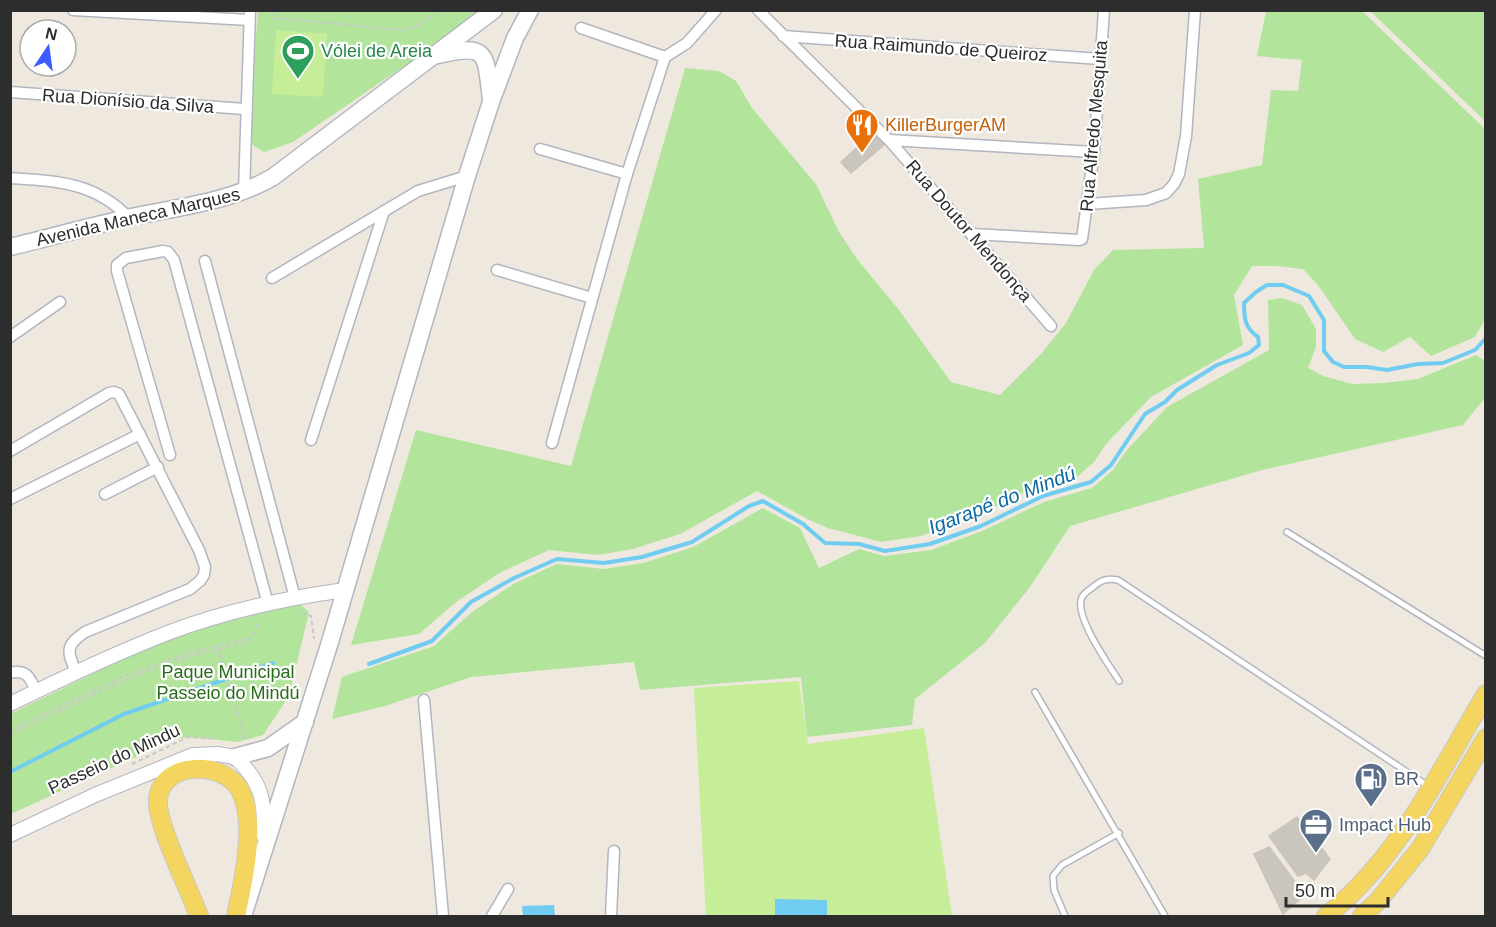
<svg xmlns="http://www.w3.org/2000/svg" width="1496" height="927" font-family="Arial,sans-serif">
  <rect width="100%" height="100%" fill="#eee8df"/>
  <g fill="#b2e59b">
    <path d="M258,11h227l-192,131 -29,10 -16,-10z"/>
    <path d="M1266,11h96l123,118v190l-10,18 -44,19 -21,-19 -27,15 -28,-13 -37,-54 -15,-16 -26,-3h-25l-18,29 9,50 -92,52 -45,47 -12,18 -16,14 -46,13 -62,30 -49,17 -40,6 -53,-14 -19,-8 -52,-29 -77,43 -47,15 -35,6 -49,-5 -48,22 -45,30 -37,32 -68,11 65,-215 155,36 114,-398 34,3 17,10 16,27 64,76 23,48 18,27 42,51 52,72 49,13 41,-41 25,-31 28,-53 19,-20 91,-2 -6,-69 64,-14 9,-75 27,1 4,-31 -45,-4z"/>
    <path d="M1370,11h115v110z"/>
    <path d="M1282,298l20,7 14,24v18l-8,21 15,8 30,8 31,-1 34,-4 58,-24 9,6v37l-22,27 -201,45 -192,56 -40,61 -45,56 -70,56 -3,26 -105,12 -6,-60 -161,13 -6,-28 -163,15 -86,29 -53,13 10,-42 92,-31 38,-34 43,-29 42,-19 47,5 39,-6 50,-16 70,-39 37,20 19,40 40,-19 25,7 47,-6 51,-19 62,-29 48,-14 21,-18 13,-19 41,-44 102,-57 -1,-50z"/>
    <path d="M290,603l10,1 9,8 -20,84 -26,39 -25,7 -50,-5 -13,2 -164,75 -1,-100 113,-55 63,-26z"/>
  </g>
  <g fill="#c6ed97">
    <path d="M276,30l51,4 -4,63 -51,-3z"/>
    <path d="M799,681l9,63 116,-16 28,188h-246l-12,-228z"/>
  </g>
  <g fill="#71ccf1">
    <path d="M775,899l52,1v16h-52z"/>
    <path d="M554,905l1,11h-32l-1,-10z"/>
  </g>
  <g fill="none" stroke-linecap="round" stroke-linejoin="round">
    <g stroke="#71ccf1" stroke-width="4">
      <path d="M369,664l63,-23 39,-39 43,-24 43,-19 47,4 38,-6 50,-15 57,-36 14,-5 40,23 22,19 34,1 26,7 45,-7 51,-18 62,-30 48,-14 20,-17 34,-51 20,-12 12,-12 40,-25 32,-12 10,-8 -1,-8c-13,-9 -14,-18 -14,-34l12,-11 11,-7h16l26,11 15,24v31l9,11 11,5h23l20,3 31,-6 25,-1 32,-13 11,-12"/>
      <path d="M10,772l114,-58 149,-51"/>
    </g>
  </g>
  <g fill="#cac6bd" stroke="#cac4b8" stroke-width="1.5">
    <path d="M873,133l11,12 -33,28 -10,-11z"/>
    <path d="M1297,817l33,42 -16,21 -8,-7 -8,3 -29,-40z"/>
    <path d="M1269,847l36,48 -22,19 -29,-60z"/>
  </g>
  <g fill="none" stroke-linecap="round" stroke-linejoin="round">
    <g stroke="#b3b5c0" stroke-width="8">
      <g id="service">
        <path d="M1287,532l199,124"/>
        <path d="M1119,681c-10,-16 -46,-66 -37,-84 2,-4 7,-7 11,-10 8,-7 14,-9 25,-7l310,206"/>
        <path d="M1035,692l130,224"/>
        <path d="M1065,916l-11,-26 -1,-14 9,-11 57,-32"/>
      </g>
    </g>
    <g stroke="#b3b5c0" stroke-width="13">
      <g id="minor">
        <path d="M73,10l176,10"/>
        <path d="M758,10l131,130 162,186"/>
        <path d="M581,28l84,29 22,-14 29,-33"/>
        <path d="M783,36l317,23"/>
        <path d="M10,92l235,17"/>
        <path d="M889,140l205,12"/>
        <path d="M540,149l87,25"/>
        <path d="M10,178c46,3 85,4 119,40"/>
        <path d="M244,192l6,-182"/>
        <path d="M1088,204l58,-4 20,-7 8,-9 5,-10 7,-38 9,-126"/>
        <path d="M972,234l107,6 3,-1 12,-87 10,-142"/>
        <path d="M205,261l90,337"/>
        <path d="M497,270l95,28"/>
        <path d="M272,278l146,-87 49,-15"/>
        <path d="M10,337l50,-35"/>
        <path d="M311,440l73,-229"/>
        <path d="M552,443l75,-269 38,-117"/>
        <path d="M10,451l99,-58 5,-1 5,2 80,156 6,17 -1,8 -4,6 -10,8 -105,43c-20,14 -18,19 -9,40"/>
        <path d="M170,455l-53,-184v-6l9,-7 37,-7 5,1 6,8 94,344"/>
        <path d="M105,494l53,-27"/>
        <path d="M10,499l130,-65"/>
        <path d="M10,673c17,-4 20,5 26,18"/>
        <path d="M424,700l19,216"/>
        <path d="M492,916l16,-27"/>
        <path d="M611,916l3,-65"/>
      </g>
    </g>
    <g stroke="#b3b5c0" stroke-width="16">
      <g id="tertiary">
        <path d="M10,704c53,-26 106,-51 160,-72 56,-21 116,-34 175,-42"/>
        <path d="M10,835l85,-40 98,-40 24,-1 18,3c27,25 30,44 29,79"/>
      </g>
    </g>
    <g stroke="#b3b5c0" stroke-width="19">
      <g id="secondary">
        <path d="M438,55c51,-12 47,-2 53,44"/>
        <path d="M10,247c41,-10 81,-21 121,-30 48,-10 99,-15 142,-40l221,-167"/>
        <path d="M235,757l33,-9 37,-26"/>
        <path d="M243,916l87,-274 137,-466 24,-74 24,-64 15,-28"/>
      </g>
    </g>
    <g stroke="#c8c8c8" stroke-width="20">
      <g id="primary">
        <path d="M199,916c-9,-25 -43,-93 -41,-116 3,-41 70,-40 84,-6 14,33 1,89 -6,122"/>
        <path d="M1326,916c72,-56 114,-145 160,-222"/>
        <path d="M1362,916l16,-15 42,-52 66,-111"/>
      </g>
    </g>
    <g stroke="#c8c8c8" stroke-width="2" stroke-dasharray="4.5 3" stroke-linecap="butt">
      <path d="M275,10v8l127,12c14,-1 26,-13 38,-20"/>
      <path d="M302,612l9,4 3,23"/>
      <path d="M242,727l2,13"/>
      <path d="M10,730l116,-55 69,-24 56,-13 8,-18"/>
      <path d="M10,734l117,-55 64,-23 63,-15"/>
      <path d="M132,764l56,-27 28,2"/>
    </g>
    <use href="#service" stroke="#fff" stroke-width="5"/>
    <use href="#minor" stroke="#fff" stroke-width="10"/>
    <use href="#tertiary" stroke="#fff" stroke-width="14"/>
    <use href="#secondary" stroke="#fff" stroke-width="16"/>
    <use href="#primary" stroke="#f4d55f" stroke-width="18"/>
    <path stroke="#c8c8c8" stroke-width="2" stroke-dasharray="4.5 3" stroke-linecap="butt" d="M217,647l25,80"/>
  </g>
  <defs>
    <g id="stadium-pin" transform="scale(1.725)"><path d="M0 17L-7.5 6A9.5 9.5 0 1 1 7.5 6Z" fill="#2e9e5b" stroke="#fff"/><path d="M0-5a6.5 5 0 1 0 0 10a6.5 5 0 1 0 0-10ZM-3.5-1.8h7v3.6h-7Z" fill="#fff"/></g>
    <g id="restaurant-pin" transform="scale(1.725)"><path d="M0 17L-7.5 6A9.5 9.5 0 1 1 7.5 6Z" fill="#e8710a" stroke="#fff"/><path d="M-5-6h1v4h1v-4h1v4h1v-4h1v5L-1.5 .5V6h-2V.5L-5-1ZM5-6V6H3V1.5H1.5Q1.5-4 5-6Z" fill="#fff"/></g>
    <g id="fuel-pin" transform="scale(1.725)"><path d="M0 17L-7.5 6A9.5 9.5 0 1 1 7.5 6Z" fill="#5c6f8a" stroke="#fff"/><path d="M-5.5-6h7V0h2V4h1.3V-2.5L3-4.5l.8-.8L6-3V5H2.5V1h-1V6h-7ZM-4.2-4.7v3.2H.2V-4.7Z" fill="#fff"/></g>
    <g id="office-pin" transform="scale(1.725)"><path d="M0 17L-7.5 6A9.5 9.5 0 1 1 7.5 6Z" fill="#5c6f8a" stroke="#fff"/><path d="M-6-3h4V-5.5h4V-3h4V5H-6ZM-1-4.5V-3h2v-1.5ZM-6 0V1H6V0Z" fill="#fff"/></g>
  </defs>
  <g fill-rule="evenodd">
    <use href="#stadium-pin" x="298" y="51"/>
    <use href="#restaurant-pin" x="862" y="125"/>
    <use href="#fuel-pin" x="1371" y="779"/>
    <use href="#office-pin" x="1316" y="825"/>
  </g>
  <g text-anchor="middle" stroke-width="4.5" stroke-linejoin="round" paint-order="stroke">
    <g font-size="18" fill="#2d2d2d" stroke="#fff">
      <text transform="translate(941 48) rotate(4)" y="6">Rua Raimundo de Queiroz</text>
      <text transform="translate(128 101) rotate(4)" y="6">Rua Dionísio da Silva</text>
      <text transform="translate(1094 126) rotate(-85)" y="6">Rua Alfredo Mesquita</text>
      <text transform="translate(138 217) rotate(-13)" y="6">Avenida Maneca Marques</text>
      <text transform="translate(969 231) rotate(49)" y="6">Rua Doutor Mendonça</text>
      <text transform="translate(114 759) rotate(-25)" y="6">Passeio do Mindu</text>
    </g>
    <g font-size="18" fill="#27864d" stroke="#fff" text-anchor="start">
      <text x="321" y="57">Vólei de Areia</text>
    </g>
    <g font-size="18" fill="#c56008" stroke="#fff" text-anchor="start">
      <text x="885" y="131">KillerBurgerAM</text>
    </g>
    <g font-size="18" fill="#286d19" stroke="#fff">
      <text x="228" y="678">Paque Municipal<tspan x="228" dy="21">Passeio do Mindú</tspan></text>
    </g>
    <g font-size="18" fill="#4e5e75" stroke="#fff" text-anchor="start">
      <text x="1394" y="785">BR</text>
      <text x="1339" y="831">Impact Hub</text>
    </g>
    <g font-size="20" font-style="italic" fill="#0b6aa3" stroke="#fff">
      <text transform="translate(1002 500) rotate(-21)" y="7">Igarapé do Mindú</text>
    </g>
  </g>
  <rect width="1496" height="927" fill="none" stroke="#2d2d2d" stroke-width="24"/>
  <g transform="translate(48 48) rotate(13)"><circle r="28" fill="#ffffff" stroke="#ababab" stroke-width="1.5"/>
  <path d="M0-4.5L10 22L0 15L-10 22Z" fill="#3d5bfe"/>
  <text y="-9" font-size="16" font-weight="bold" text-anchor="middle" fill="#2d2d2d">N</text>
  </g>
  <path d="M1286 897v9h102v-9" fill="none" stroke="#2d2d2d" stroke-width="3"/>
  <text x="1295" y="897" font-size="18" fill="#2d2d2d" stroke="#ffffff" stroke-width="4.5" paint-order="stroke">50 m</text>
</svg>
